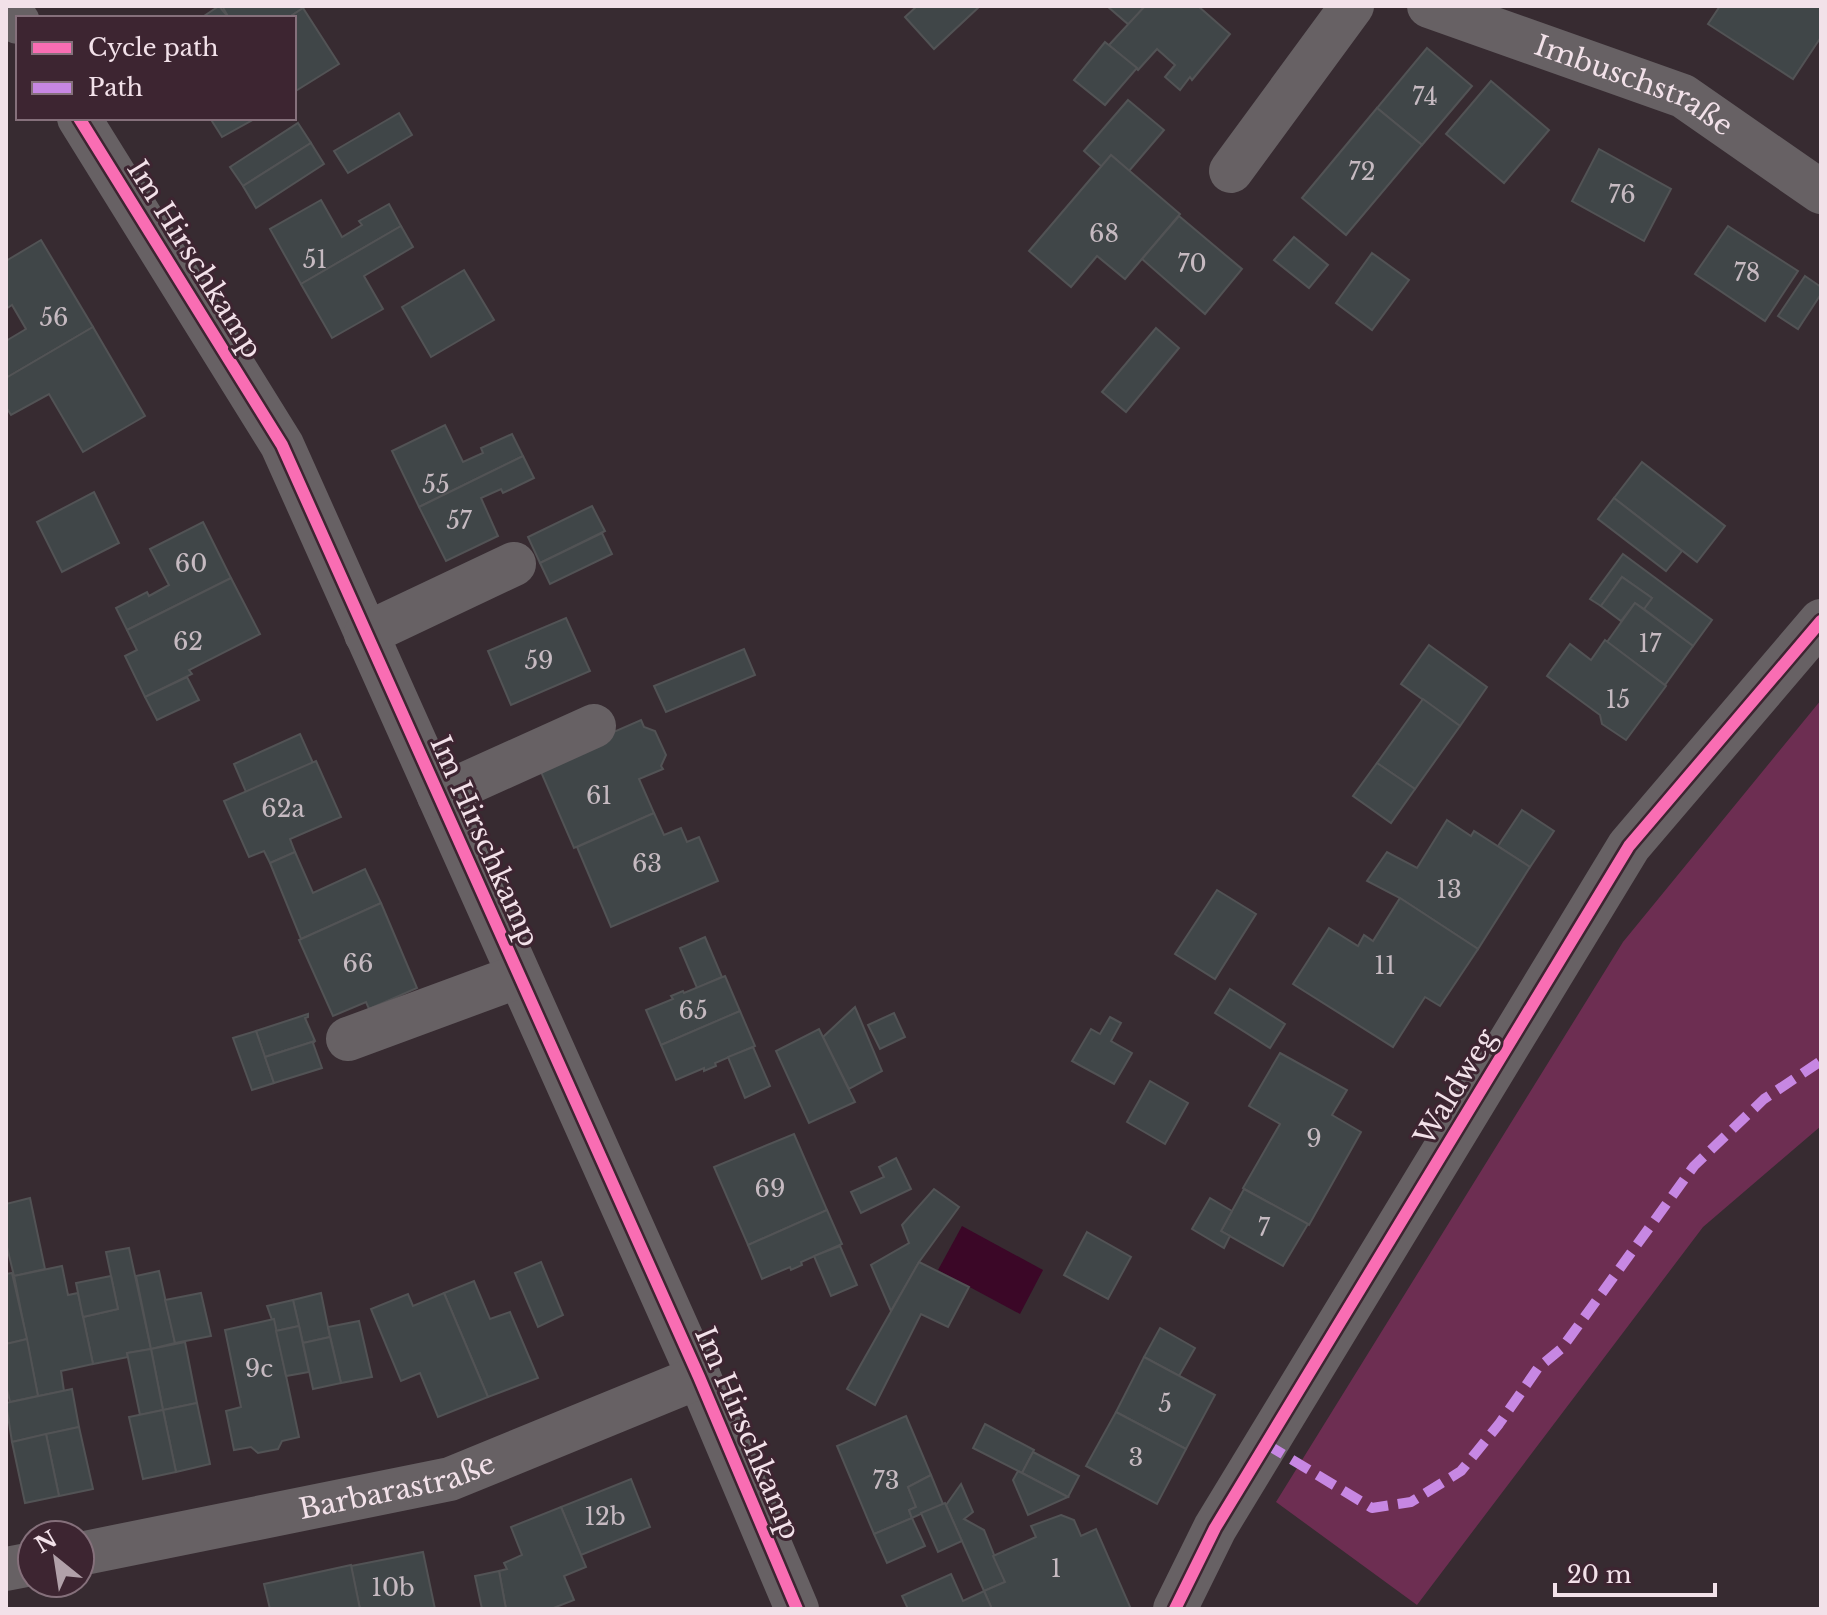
<svg xmlns="http://www.w3.org/2000/svg" width="1827" height="1615" font-family="'Libre Baskerville',serif">
  <rect width="100%" height="100%" fill="#372b31"/>
  <path fill="#6d2e52" d="M1821,700v426l-118,101 -286,378 -141,-103 347,-560z"/>
  <path fill="#3b0727" d="M962,1226l81,44 -23,44 -82,-44z"/>
  <g fill="#404648" stroke="#525355" stroke-width="2">
    <path d="M219,6l10,12h-28z"/>
    <path d="M222,6h84l-18,12h-59z"/>
    <path d="M917,6h63l-46,43 -29,-32z"/>
    <path d="M1107,6h38l-16,19z"/>
    <path d="M1145,6h53l32,28 -38,46 -2,-3 -10,13 -15,-13 10,-12 -18,-16 -19,21 -29,-25z"/>
    <path d="M1720,6h101v31l-28,42 -85,-55z"/>
    <path d="M303,8l36,56 -45,28v-74h-6z"/>
    <path d="M1105,42l32,26 -32,37 -31,-25z"/>
    <path d="M1427,48l45,38 -50,59 -45,-37z"/>
    <path d="M1491,81l58,49 -45,53 -58,-49z"/>
    <path d="M1128,100l36,30 -35,41 -18,-16 -9,12 -18,-16z"/>
    <path d="M1377,108l45,37 -76,90 -44,-37z"/>
    <path d="M399,113l13,22 -64,38 -14,-22z"/>
    <path d="M210,118h46l-34,19z"/>
    <path d="M298,123l13,20 -68,43 -13,-19z"/>
    <path d="M311,143l13,21 -68,44 -13,-22z"/>
    <path d="M1599,149l72,40 -27,52 -72,-40z"/>
    <path d="M1111,155l69,59 -55,65 -28,-23 -26,31 -42,-36z"/>
    <path d="M321,200l21,37 20,-12 -3,-4 30,-17 12,22 -100,58 -31,-55z"/>
    <path d="M1179,216l63,53 -37,45 -63,-55z"/>
    <path d="M401,226l12,21 -49,29 19,33 -51,29 -31,-54z"/>
    <path d="M1728,226l70,45 -33,50 -70,-47z"/>
    <path d="M1294,237l34,28 -19,23 -35,-28z"/>
    <path d="M41,240l52,87 -87,51v-37l20,-12 -14,-24 -6,4v-48z"/>
    <path d="M1372,253l37,27 -37,50 -36,-27z"/>
    <path d="M464,270l30,50 -63,37 -29,-50z"/>
    <path d="M1805,276l16,11v7l-23,35 -20,-13z"/>
    <path d="M93,327l52,89 -62,36 -34,-58 -38,21 -5,-8v-29z"/>
    <path d="M1156,328l23,20 -53,64 -24,-20z"/>
    <path d="M445,425l18,37 20,-9 -2,-5 31,-14 11,22 -104,51 -27,-56z"/>
    <path d="M523,456l11,22 -31,15 -2,-4 -20,9 17,38 -52,25 -27,-54z"/>
    <path d="M1642,462l83,64 -28,36 -83,-64z"/>
    <path d="M94,492l25,51 -57,29 -25,-50z"/>
    <path d="M1614,498l68,53 -16,20 -68,-52z"/>
    <path d="M592,506l13,25 -65,32 -12,-26z"/>
    <path d="M203,522l28,56 -104,52 -11,-22 31,-16 2,4 20,-11 -19,-36z"/>
    <path d="M602,533l10,21 -62,30 -10,-21z"/>
    <path d="M1623,554l89,66 -19,26 -49,-37 8,-11 -30,-21 -21,29 -11,-7z"/>
    <path d="M1622,577l30,21 -8,11 -9,-6 -14,18 -20,-15z"/>
    <path d="M231,578l29,56 -71,36 3,4 -47,23 -20,-41 12,-6 -10,-20z"/>
    <path d="M1635,603l58,43 -28,39 -58,-43z"/>
    <path d="M566,618l24,53 -79,34 -23,-54z"/>
    <path d="M1605,640l61,46 -40,54 -24,-16 -2,-9 -53,-39 23,-32 21,16z"/>
    <path d="M1429,645l58,42 -27,39 -59,-42z"/>
    <path d="M744,649l11,26 -89,37 -12,-26z"/>
    <path d="M187,677l12,23 -42,20 -12,-23z"/>
    <path d="M1423,699l37,27 -45,63 -38,-26z"/>
    <path d="M641,720l3,7 11,4 11,24 -5,11 2,3 -24,10 15,34 -80,35 -36,-83z"/>
    <path d="M300,734l13,29 -67,29 -12,-28z"/>
    <path d="M316,761l25,56 -51,22 5,13 -25,11 -6,-12 -15,6 -25,-56z"/>
    <path d="M1377,763l38,26 -24,34 -38,-27z"/>
    <path d="M1522,810l32,21 -24,36 -32,-21z"/>
    <path d="M654,813l10,22 17,-7 6,14 12,-5 19,44 -107,46 -34,-80z"/>
    <path d="M1447,820l24,16 3,-5 56,36 -52,82 -78,-51 -33,-17 20,-29 30,16z"/>
    <path d="M295,852l18,41 52,-24 16,34 -80,36 -31,-76z"/>
    <path d="M1217,890l39,24 -41,65 -40,-25z"/>
    <path d="M1400,898l78,51 -38,57 -15,-9 -32,50 -100,-63 36,-56 29,18 6,-11 9,6z"/>
    <path d="M381,903l36,85 -48,21 -3,-7 -33,14 -34,-76z"/>
    <path d="M705,937l17,40 -25,11 -17,-40z"/>
    <path d="M725,976l15,35 -79,34 -15,-35 27,-11 -2,-3 12,-5 1,2z"/>
    <path d="M1230,989l55,35 -15,24 -55,-35z"/>
    <path d="M855,1007l27,64 -33,18 -26,-52z"/>
    <path d="M740,1011l15,35 -40,17 1,3 -12,5v-3l-28,12 -15,-35z"/>
    <path d="M894,1013l11,24 -25,12 -12,-24z"/>
    <path d="M308,1014v3l-3,1 10,23 -50,16 -9,-26z"/>
    <path d="M1110,1017l11,6 -10,18 21,12 -18,31 -42,-23 19,-32 9,5z"/>
    <path d="M819,1029l36,73 -46,21 -33,-72z"/>
    <path d="M256,1031l18,52 -22,7 -19,-52z"/>
    <path d="M315,1041l-2,2 9,25 -48,15 -9,-26z"/>
    <path d="M753,1047l17,39 -25,12 -17,-41z"/>
    <path d="M1280,1053l67,37 -15,25 29,17 -52,93 -66,-37 37,-64 -31,-18z"/>
    <path d="M1150,1081l38,22 -23,41 -38,-22z"/>
    <path d="M794,1134l33,76 -79,35 -34,-78z"/>
    <path d="M896,1158l15,31 -50,24 -10,-21 33,-15 -5,-10z"/>
    <path d="M934,1189l25,18 -40,55 -28,49 -20,-46 38,-22 -7,-18z"/>
    <path d="M1244,1189l64,35 -25,42 -62,-35z"/>
    <path d="M30,1198l15,71 -31,7 -8,-33v-39z"/>
    <path d="M1210,1198l22,13 -11,20 9,5 -6,12 -32,-19z"/>
    <path d="M827,1210l15,34 -41,18 1,3 -11,5 -1,-3 -28,12 -14,-34z"/>
    <path d="M1087,1232l44,25 -23,42 -44,-24z"/>
    <path d="M840,1246l17,39 -26,11 -17,-40z"/>
    <path d="M129,1248l22,101 -24,4 1,4 -35,7 -10,-47 35,-8 -12,-57z"/>
    <path d="M541,1262l22,53 -25,12 -23,-54z"/>
    <path d="M919,1262l50,25 -21,40 -27,-13 -46,91 -28,-16z"/>
    <path d="M62,1266l6,29 10,-2 15,71 -32,7 3,20 -26,5 -24,-120z"/>
    <path d="M159,1271l16,72 -24,6 -15,-73z"/>
    <path d="M12,1273l15,66 -21,5v-70z"/>
    <path d="M111,1276l7,33 -35,8 -7,-34z"/>
    <path d="M474,1281l16,38 20,-7 28,66 -50,19 -44,-104z"/>
    <path d="M201,1293l10,43 -36,7 -10,-43z"/>
    <path d="M321,1293l9,44 -27,6 -10,-43z"/>
    <path d="M444,1293l44,104 -50,20 -18,-44 -19,8 -30,-72 37,-15 5,12z"/>
    <path d="M293,1300l6,26 -23,5 -9,-25z"/>
    <path d="M274,1319l25,118 -17,4 -4,8 -20,4 -7,-6 -17,3 -8,-39 15,-4 -16,-77z"/>
    <path d="M359,1321l13,56 -31,6 -13,-56z"/>
    <path d="M299,1326l10,46 -23,4 -10,-45z"/>
    <path d="M1160,1328l35,20 -16,28 -35,-19z"/>
    <path d="M330,1337l11,46 -28,6 -10,-46z"/>
    <path d="M27,1339l11,57 -28,6 -4,-17v-41z"/>
    <path d="M185,1342l12,61 -34,7 -12,-61z"/>
    <path d="M151,1349l12,61 -23,5 -13,-62z"/>
    <path d="M1144,1357l71,38 -29,54 -70,-37z"/>
    <path d="M72,1389l7,38 -67,15 -6,-39z"/>
    <path d="M197,1403l13,61 -34,8 -13,-62z"/>
    <path d="M163,1410l13,62 -33,7 -14,-62z"/>
    <path d="M1116,1412l70,37 -29,55 -71,-38z"/>
    <path d="M906,1416l25,59 -23,12 8,20 -7,3 3,8 -38,16 -37,-88z"/>
    <path d="M985,1424l49,26 -12,23 -49,-25z"/>
    <path d="M79,1427l14,62 -34,7 -13,-62z"/>
    <path d="M46,1434l13,62 -34,7 -13,-61z"/>
    <path d="M1033,1452l46,24 -11,21 -46,-24z"/>
    <path d="M1018,1471l4,2 46,24 -40,18 -15,-35z"/>
    <path d="M931,1475l12,29 -31,14 -3,-8 7,-3 -8,-20z"/>
    <path d="M631,1479l19,48 -69,28 -20,-48z"/>
    <path d="M961,1484l12,28 -9,7 20,11 21,52 -21,9 -38,-86z"/>
    <path d="M945,1503l17,38 -24,11 -17,-39z"/>
    <path d="M561,1507l25,60 -22,9 10,24 -23,9h-45l-7,-38 8,-2 -3,-6 18,-8 -11,-28z"/>
    <path d="M1061,1515l13,5 7,16 15,-7 35,80h-139l-8,-18 21,-9 -12,-26 43,-19 -5,-11z"/>
    <path d="M912,1518l13,28 -38,17 -13,-29z"/>
    <path d="M423,1552l12,57h-75l-9,-43z"/>
    <path d="M351,1565l9,44h-90l-6,-25z"/>
    <path d="M499,1571l7,38h-24l-7,-33z"/>
    <path d="M951,1574l12,27 21,-10 8,18h-84l-6,-13z"/>
  </g>
  <g fill="none" stroke-linecap="round" stroke-linejoin="round">
    <g stroke="#676164" stroke-width="44">
      <path id="s1" d="M1429,6l254,90 138,96"/>
      <path d="M6,7l12,15"/>
      <path d="M79,118l203,327 417,932 98,232"/>
      <path d="M1231,171l121,-165"/>
      <path d="M366,634l148,-70"/>
      <path d="M439,796l155,-70"/>
      <path d="M348,1039l171,-63"/>
      <path id="s2" d="M80,1554l370,-75 249,-102"/>
      <path d="M6,1569l26,-5"/>
      <path d="M1175,1609l40,-81 414,-682 192,-225"/>
    </g>
    <path stroke="#c787e3" stroke-width="10" stroke-dasharray="20 10" stroke-linecap="butt" d="M1266,1444l106,64 39,-6 50,-31 38,-47 39,-56 24,-20 132,-182 70,-67 57,-38"/>
    <g stroke="#3d2531" stroke-width="17">
      <g id="cycleway">
        <path d="M79,118l203,327 417,932 98,232"/>
        <path d="M1175,1609l40,-81 414,-682 192,-225"/>
      </g>
    </g>
    <use href="#cycleway" stroke="#f96db3" stroke-width="12"/>
  </g>
  <g text-anchor="middle" stroke-width="6" stroke-linejoin="round" paint-order="stroke">
    <g font-size="24" fill="#c6bac1">
      <text x="1425" y="105">74</text>
      <text x="1362" y="180">72</text>
      <text x="1622" y="203">76</text>
      <text x="1104" y="242">68</text>
      <text x="315" y="268">51</text>
      <text x="1192" y="272">70</text>
      <text x="1747" y="281">78</text>
      <text x="54" y="326">56</text>
      <text x="436" y="493">55</text>
      <text x="459" y="529">57</text>
      <text x="191" y="572">60</text>
      <text x="188" y="650">62</text>
      <text x="1650" y="652">17</text>
      <text x="539" y="669">59</text>
      <text x="1618" y="708">15</text>
      <text x="599" y="804">61</text>
      <text x="283" y="817">62a</text>
      <text x="647" y="872">63</text>
      <text x="1449" y="898">13</text>
      <text x="358" y="972">66</text>
      <text x="1385" y="974">11</text>
      <text x="693" y="1019">65</text>
      <text x="1314" y="1147">9</text>
      <text x="770" y="1197">69</text>
      <text x="1264" y="1236">7</text>
      <text x="259" y="1377">9c</text>
      <text x="1165" y="1412">5</text>
      <text x="1136" y="1466">3</text>
      <text x="886" y="1489">73</text>
      <text x="605" y="1525">12b</text>
      <text x="1056" y="1577">1</text>
      <text x="393" y="1596">10b</text>
    </g>
    <g font-size="28" fill="#f2e1e9" stroke="#3d2531">
      <text dy="10" stroke="none"><textPath href="#s1" startOffset="220">Imbuschstraße</textPath></text>
      <text transform="translate(195 259) rotate(58)" y="10">Im Hirschkamp</text>
      <text transform="translate(485 841) rotate(66)" y="10">Im Hirschkamp</text>
      <text transform="translate(1455 1087) rotate(-59)" y="10">Waldweg</text>
      <text transform="translate(748 1433) rotate(67)" y="10">Im Hirschkamp</text>
      <text dy="10" stroke="none"><textPath href="#s2" startOffset="324">Barbarastraße</textPath></text>
    </g>
  </g>
  <rect width="1827" height="1615" fill="none" stroke="#f2e1e9" stroke-width="16"/>
  <rect x="16" y="16" width="280" height="104" fill="#3d2531" stroke="#85707b" stroke-width="2"/>
  <rect x="32" y="42" width="40" height="12" fill="#f96db3" stroke="#85707b" stroke-width="2"/>
  <text x="88" y="56" font-size="24" fill="#f2e1e9">Cycle path</text>
  <rect x="32" y="82" width="40" height="12" fill="#c787e3" stroke="#85707b" stroke-width="2"/>
  <text x="88" y="96" font-size="24" fill="#f2e1e9">Path</text>
  <g transform="translate(56 1559) rotate(330)"><circle r="38" fill="#3d2531" stroke="#85707b" stroke-width="2"/>
  <path d="M0-6L14 30L0 20L-14 30Z" fill="#b1a1a9"/>
  <text y="-12" font-size="22" font-weight="bold" text-anchor="middle" fill="#f2e1e9">N</text>
  </g>
  <path d="M1555 1583v12h160v-12" fill="none" stroke="#f2e1e9" stroke-width="4"/>
  <text x="1567" y="1583" font-size="24" fill="#f2e1e9" stroke="#3d2531" stroke-width="6" paint-order="stroke">20 m</text>
</svg>
